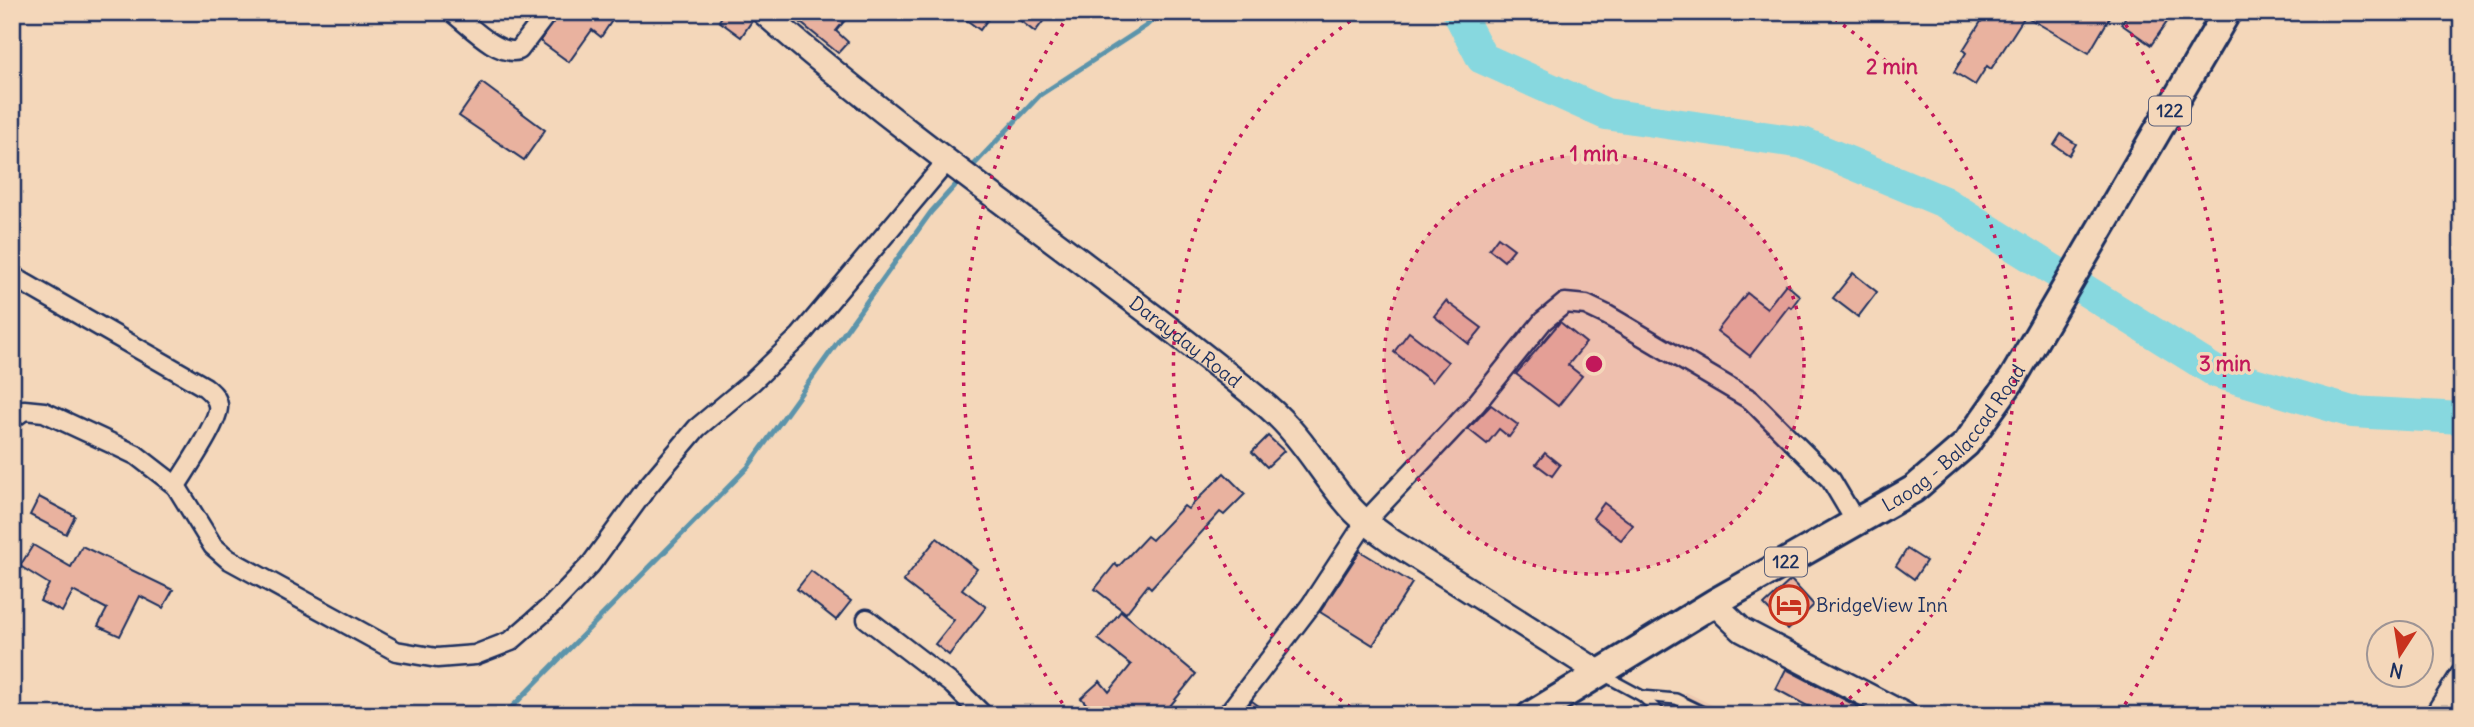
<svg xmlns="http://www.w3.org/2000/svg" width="2474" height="727" font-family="Delius,sans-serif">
  <rect width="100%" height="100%" fill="#f4d7ba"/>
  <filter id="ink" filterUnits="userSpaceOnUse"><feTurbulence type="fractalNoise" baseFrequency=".0143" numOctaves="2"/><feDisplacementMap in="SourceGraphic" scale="14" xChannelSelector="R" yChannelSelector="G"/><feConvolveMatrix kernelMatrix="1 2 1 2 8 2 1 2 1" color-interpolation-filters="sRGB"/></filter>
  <g filter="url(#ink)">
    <path fill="#edc9b0" d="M1686,692l46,23h-78z"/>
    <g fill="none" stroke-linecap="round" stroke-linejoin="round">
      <g stroke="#5c94ab" stroke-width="5">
        <path d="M970,169l70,-74 106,-69 15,-14"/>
        <path d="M456,715l53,-5 239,-243 183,-255 30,-33"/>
      </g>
      <path stroke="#87d8df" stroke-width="32" d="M1458,12l24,46 124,56 197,29 141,59 272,170 136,40 110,6"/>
    </g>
    <g fill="#e9b29f" stroke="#1b2f5e" stroke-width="2">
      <path d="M559,12h44l10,7 -12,18 -9,-7 -23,32 -29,-21z"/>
      <path d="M725,12h24l3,9 -11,16 -22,-16z"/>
      <path d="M810,12h42l-16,19 12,11 -10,11 -37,-30z"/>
      <path d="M956,12h37l-13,18z"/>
      <path d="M1009,12h41l-15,20z"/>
      <path d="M1987,12h126l-24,41 -64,-37 -34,53 -4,-3 -12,19 -21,-13 12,-19 -3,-3z"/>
      <path d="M2129,12h45l-23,33 -30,-21z"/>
      <path d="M482,83l63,47 -21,30 -65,-44z"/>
      <path d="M2061,134l15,10 -7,11 -15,-10z"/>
      <path d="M1498,237l16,12 -10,12 -15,-12z"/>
      <path d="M1853,273l24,19 -19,25 -25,-19z"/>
      <path d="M1786,284l14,12 -9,12 -2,-2 -39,50 -33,-25 30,-38 20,15z"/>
      <path d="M1446,301l36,27 -13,16 -35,-28z"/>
      <path d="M1560,322l26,21 -18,22 14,11 -24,30 -42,-32z"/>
      <path d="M1409,332l39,30 -16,20 -38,-30z"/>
      <path d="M1491,405l27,20 -9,12 -10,-8 -12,15 -19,-15z"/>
      <path d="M1268,436l16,15 -17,16 -15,-15z"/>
      <path d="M1545,453l15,12 -8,11 -16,-12z"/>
      <path d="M1224,473l21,21 -21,21 -4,-3 -69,76 -3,-3 -22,28 -31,-24 20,-25 3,3 29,-31 5,4 32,-34 4,3z"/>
      <path d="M39,497l36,19 -9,18 -36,-19z"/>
      <path d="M1604,503l29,22 -12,15 -28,-22z"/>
      <path d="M937,538l40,31 -15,20 24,18 -37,48 -14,-11 19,-24 -51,-39z"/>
      <path d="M33,545l38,22 11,-21 91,44 -10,18 -23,-12 -20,40 -22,-10 9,-17 -34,-18 -11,21 -22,-11 9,-17 -29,-18z"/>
      <path d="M1907,549l19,12 -12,18 -18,-13z"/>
      <path d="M1360,551l52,32 -39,62 -53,-33z"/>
      <path d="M811,571l40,30 -15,19 -39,-31z"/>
      <path d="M1791,580l23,25 -26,25 -24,-25z"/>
      <path d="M1121,611l75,63 -26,32 9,9h-83l-15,-17 19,-17 9,11 22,-27 -33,-26z"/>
      <path d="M1786,669l88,46h-50l-48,-26z"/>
      <path d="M1252,701l19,14h-29z"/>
    </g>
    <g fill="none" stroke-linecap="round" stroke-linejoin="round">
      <g stroke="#1b2f5e" stroke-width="14">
        <g id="lane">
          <path d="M1603,675l39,21 20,19"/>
          <path d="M1642,696l34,3 33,16"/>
        </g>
      </g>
      <g stroke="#1b2f5e" stroke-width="23">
        <g id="street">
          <path d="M452,12c16,12 46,45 67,38l29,-38"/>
          <path d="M12,276l193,111c6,5 12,10 13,18 3,14 -33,66 -42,81l37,60 15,13 168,92 41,7 38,-3 36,-14 41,-36 39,-41 57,-78 49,-58 55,-46 48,-46 147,-175"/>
          <path d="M12,419l12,-9 20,2 71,33 21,10 40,31"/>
          <path d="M867,619l86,66 30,30"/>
          <path d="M1227,715l84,-110 55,-84 110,-117 67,-83 22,-18 21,2 21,10 144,85 80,80 25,42"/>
        </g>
      </g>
      <g stroke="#1b2f5e" stroke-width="28">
        <g id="secondary">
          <path id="s1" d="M763,12c161,141 340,259 505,395 35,30 54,68 84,102 12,13 27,23 41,33l207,131"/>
          <path d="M1714,603l28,27 163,85"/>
          <path d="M2437,715l25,-39"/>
        </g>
      </g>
      <g stroke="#1b2f5e" stroke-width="32">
        <g id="primary">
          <path id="s2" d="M1531,715l183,-112 200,-114 52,-45 47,-66 214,-366"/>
        </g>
      </g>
      <use href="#lane" stroke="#f4d7ba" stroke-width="9"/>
      <use href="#street" stroke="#f4d7ba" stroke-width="18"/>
      <use href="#secondary" stroke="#f4d7ba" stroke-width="23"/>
      <use href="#primary" stroke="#f4d7ba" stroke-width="26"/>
    </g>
  </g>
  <circle cx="1594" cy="364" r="210" fill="#c2185b" fill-opacity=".12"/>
  <g fill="none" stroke="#c2185b" stroke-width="3.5" stroke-dasharray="3.5 7">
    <circle cx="1594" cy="364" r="210"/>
    <path d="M1359 713A421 421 0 0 1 1362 13M1826 13A421 421 0 0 1 1829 713"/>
    <path d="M1068 712A631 631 0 0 1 1068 16M2120 16A631 631 0 0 1 2120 712"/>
  </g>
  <defs>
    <g id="hotel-ring" transform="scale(2.0125)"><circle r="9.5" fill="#f4d7ba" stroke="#c8321e" stroke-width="1.5"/><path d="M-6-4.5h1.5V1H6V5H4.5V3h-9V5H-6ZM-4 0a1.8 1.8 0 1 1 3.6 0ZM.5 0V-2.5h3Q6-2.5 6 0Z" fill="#c8321e"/></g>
  </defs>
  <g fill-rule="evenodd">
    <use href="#hotel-ring" x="1789" y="605"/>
  </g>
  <g text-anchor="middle" stroke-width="7" stroke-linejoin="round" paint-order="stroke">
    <g fill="#f4d7ba" stroke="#5c617a" stroke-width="2">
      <rect x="2149" y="96.5" width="42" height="29" rx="5"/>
      <rect x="1765" y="547.5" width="42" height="29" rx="5"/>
    </g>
    <g font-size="18" font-weight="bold" fill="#1b2f5e">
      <text x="2170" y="117">122</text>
      <text x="1786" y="568">122</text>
    </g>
    <g font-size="19" fill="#1b2f5e" stroke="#f4d7ba">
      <text dy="7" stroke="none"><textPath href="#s1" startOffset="536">Darayday Road</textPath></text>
      <text dy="7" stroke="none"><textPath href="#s2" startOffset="509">Laoag - Balaccad Road</textPath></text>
    </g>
    <g font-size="19" fill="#1b2f5e" stroke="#f4d7ba" text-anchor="start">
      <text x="1816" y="612">BridgeView Inn</text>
    </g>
  </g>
  <circle cx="1594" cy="364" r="10" fill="#c2185b" stroke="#f4d7ba" stroke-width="3.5"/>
  <g font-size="21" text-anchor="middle" font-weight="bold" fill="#c2185b" stroke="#f4d7ba" stroke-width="7" stroke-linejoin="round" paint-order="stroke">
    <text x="1892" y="74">2 min</text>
    <text x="1594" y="161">1 min</text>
    <text x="2225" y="371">3 min</text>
  </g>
  <rect width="2474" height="727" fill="none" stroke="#f4d7ba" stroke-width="42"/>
  <rect x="21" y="21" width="2432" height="685" fill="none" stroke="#1b2f5e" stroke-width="2.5" filter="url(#ink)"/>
  <g transform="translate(2400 654) rotate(192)"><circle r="33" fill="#f4d7ba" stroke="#9d9495" stroke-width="2"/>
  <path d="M0-5L12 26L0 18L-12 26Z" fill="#c8321e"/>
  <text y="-10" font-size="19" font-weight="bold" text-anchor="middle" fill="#1b2f5e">N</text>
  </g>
</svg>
